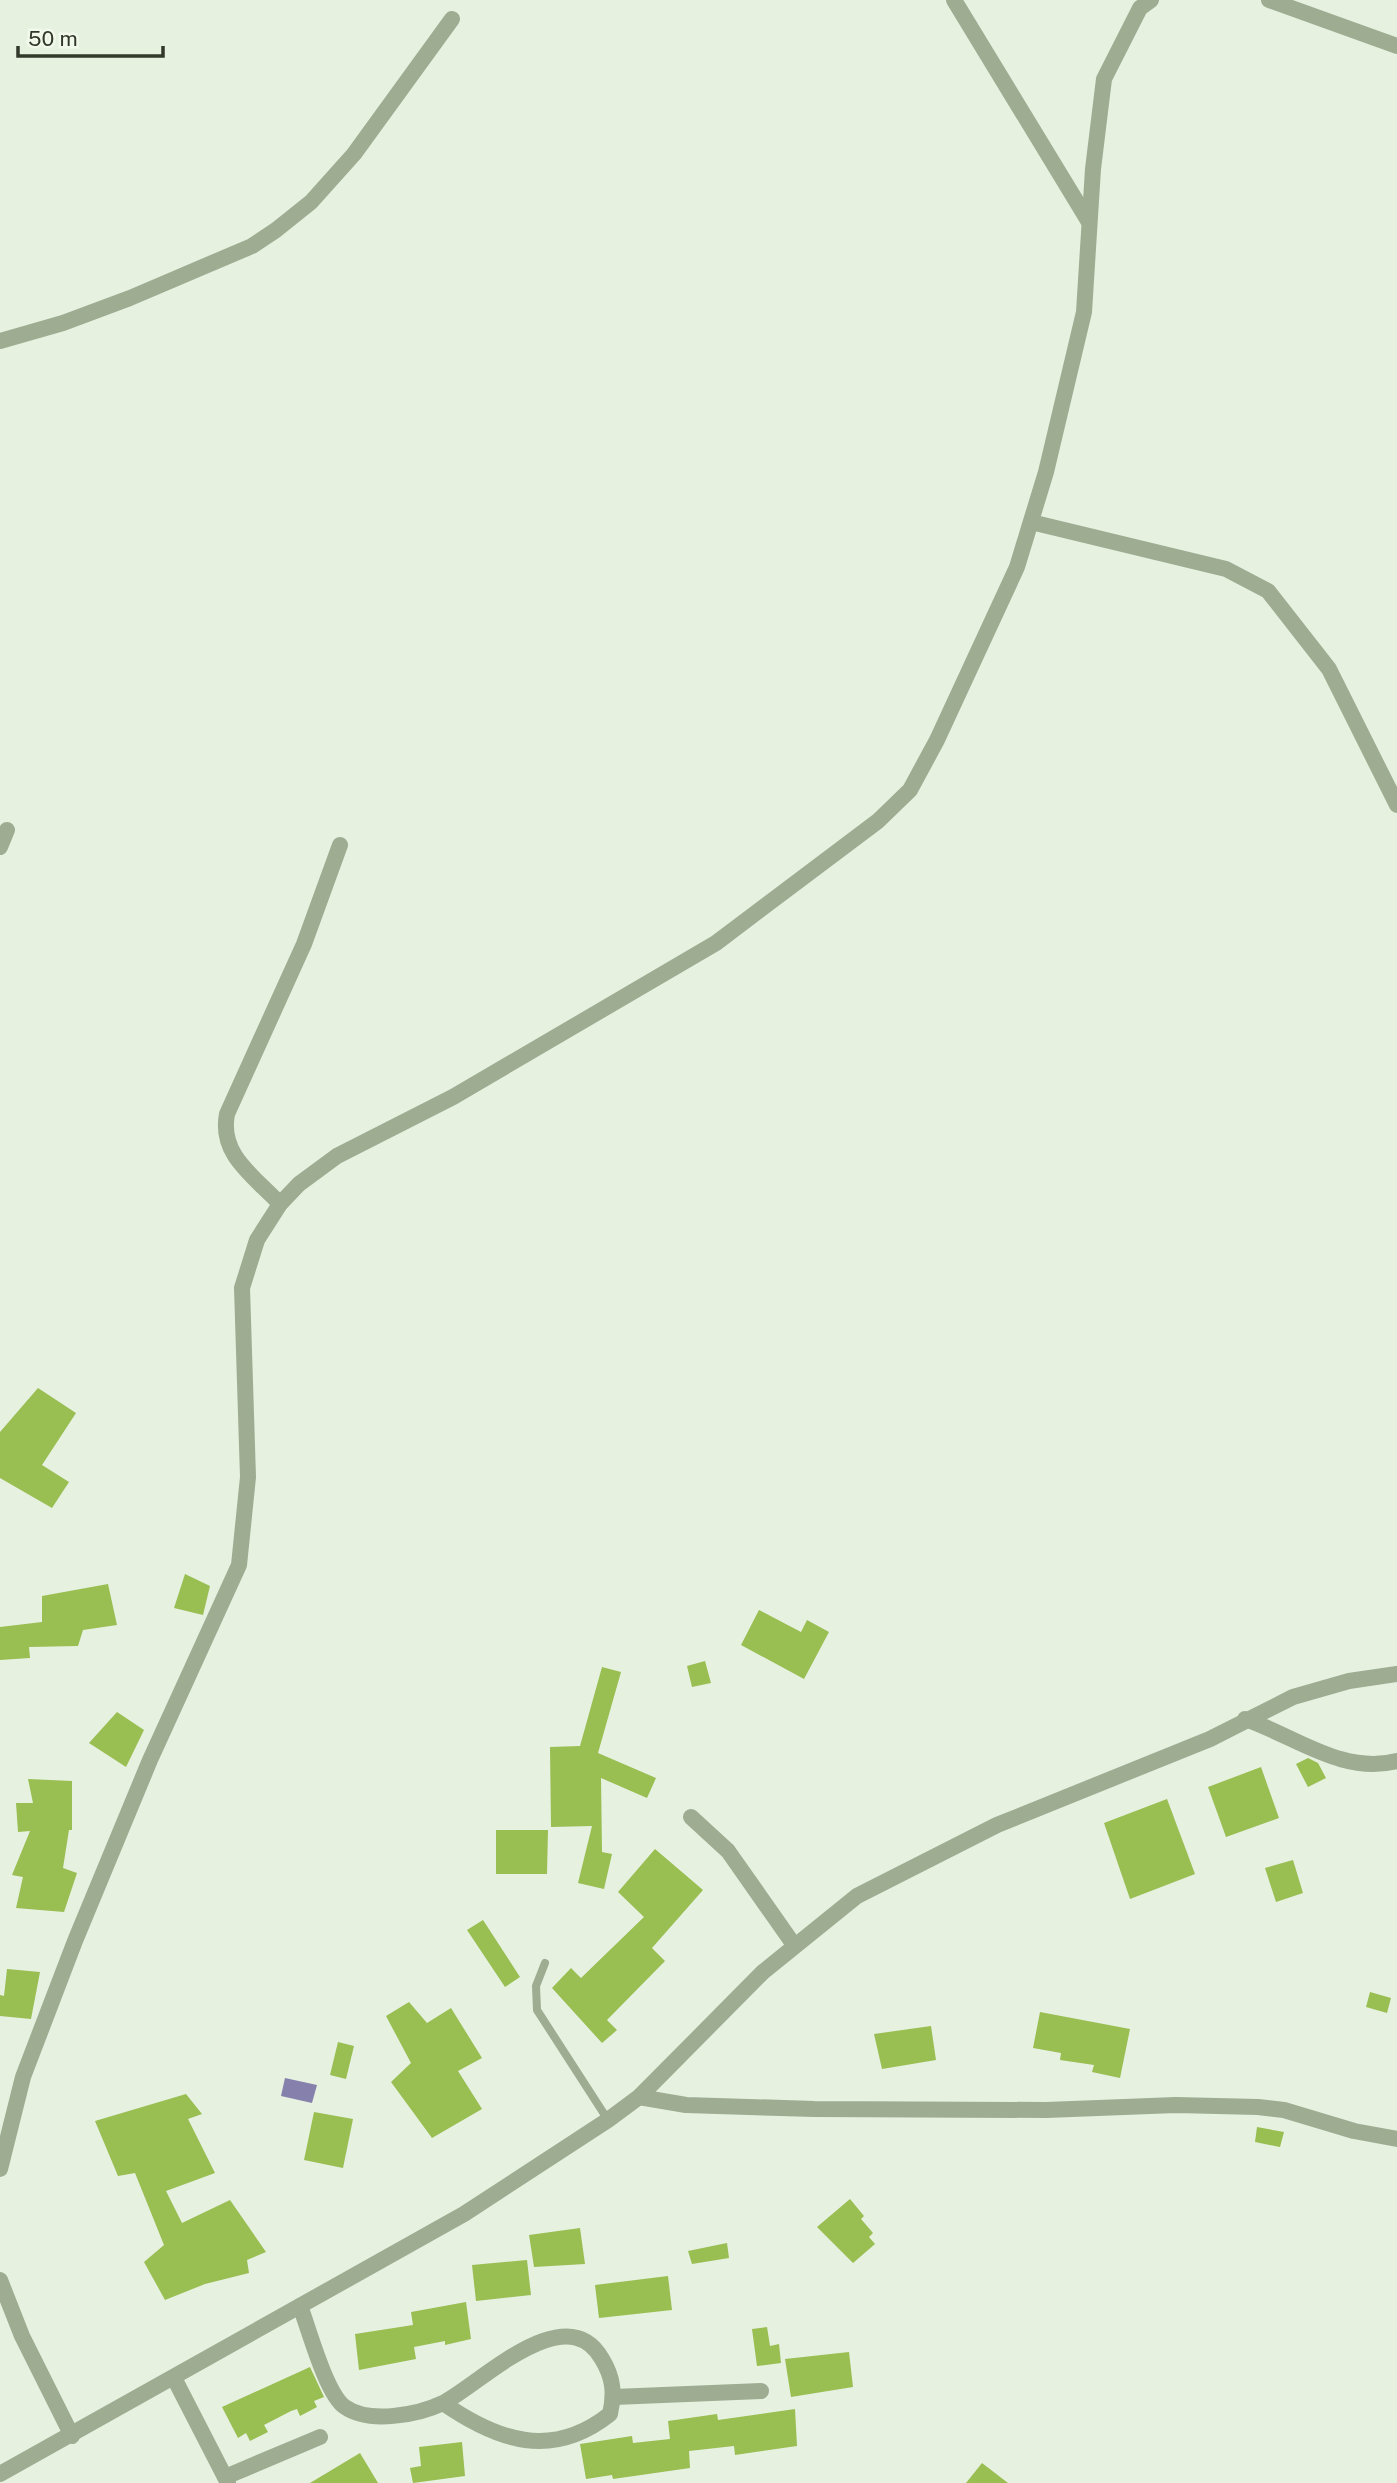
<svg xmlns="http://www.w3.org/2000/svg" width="1397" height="2483" font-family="'Public Sans',sans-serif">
  <rect width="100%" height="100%" fill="#e6f1e0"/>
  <path fill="#8680ad" d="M285,2078l32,7 -5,18 -31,-7z"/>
  <g fill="#99be51">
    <path d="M38,1388l38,25 -34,52 27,17 -17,26 -52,-30v-46z"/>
    <path d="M185,1574l25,12 -7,29 -29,-7z"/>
    <path d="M108,1584l9,41 -34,5 -5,16 -49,1 1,11 -30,2v-33l42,-5v-26z"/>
    <path d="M759,1610l42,22 6,-12 22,12 -25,47 -63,-34z"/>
    <path d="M705,1661l6,22 -19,4 -5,-21z"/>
    <path d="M602,1667l19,5 -23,81 58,25 -9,20 -46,-20 1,74 10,2 -8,35 -26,-6 14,-57 -41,1 -1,-80 30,-1z"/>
    <path d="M117,1712l27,18 -18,37 -37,-24z"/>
    <path d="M1308,1758l10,5 8,15 -18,9 -12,-23z"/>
    <path d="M1261,1767l18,51 -53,19 -18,-50z"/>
    <path d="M28,1779l44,2v49h-3l-6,38 14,5 -13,39 -48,-4 7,-31 -11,-2 18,-44 -12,1 -2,-29h17z"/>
    <path d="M1167,1799l28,75 -65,25 -26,-76z"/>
    <path d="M496,1830h52l-1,44h-51z"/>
    <path d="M655,1849l48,41 -51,58 13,13 -58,59 10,10 -15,13 -50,-55 19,-20 10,10 63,-61 -26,-25z"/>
    <path d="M1293,1860l10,33 -27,9 -11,-34z"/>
    <path d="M483,1920l37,57 -15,10 -38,-57z"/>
    <path d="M7,1969l33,3 -9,47 -31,-3v-21l4,1z"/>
    <path d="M1370,1992l21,6 -4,15 -21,-6z"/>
    <path d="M409,2002l18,21 24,-15 31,50 -24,13 24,38 -50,29 -41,-56 20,-19 -25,-47z"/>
    <path d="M1040,2012l90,17 -10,49 -28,-6 2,-7 -34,-5 1,-7 -28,-5z"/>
    <path d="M931,2026l5,34 -54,9 -8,-35z"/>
    <path d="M338,2042l16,4 -8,33 -16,-4z"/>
    <path d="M186,2094l16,20 -14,5 27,54 -49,18 16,32 48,-23 36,52 -19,8 2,13 -44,11 -40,16 -21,-38 20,-17 -29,-72 -17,3 -23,-55z"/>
    <path d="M314,2112l39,7 -10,49 -39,-8z"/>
    <path d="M1257,2127l27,5 -4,15 -25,-5z"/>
    <path d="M850,2199l14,17 -3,3 12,14 -4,4 6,7 -22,19 -36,-36z"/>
    <path d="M580,2228l5,36 -51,3 -5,-32z"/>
    <path d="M727,2243l2,15 -37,6 -4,-13z"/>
    <path d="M527,2260l4,35 -55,6 -4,-36z"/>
    <path d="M668,2276l4,34 -73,8 -4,-33z"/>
    <path d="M466,2302l5,37 -26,6v-4l-31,6 2,12 -57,11 -4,-36 58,-9 -2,-13z"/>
    <path d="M767,2327l3,19 9,-2 2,19 -24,3 -5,-37z"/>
    <path d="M849,2352l4,35 -62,10 -6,-38z"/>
    <path d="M310,2367l14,30 -10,4 3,6 -17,9 -3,-7 -6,2 -27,14 4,7 -18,9 -4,-8 -8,5 -16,-31z"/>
    <path d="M795,2409l2,37 -62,9 -1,-9 -45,5 1,17 -77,11 -1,-4 -26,4 -6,-35 52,-8 1,7 37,-4 -2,-18 49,-7 1,6z"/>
    <path d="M462,2442l3,34 -52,7 -3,-15 11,-2 -2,-19z"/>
    <path d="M360,2453l18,30h-68z"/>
    <path d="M982,2463l26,20h-42z"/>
  </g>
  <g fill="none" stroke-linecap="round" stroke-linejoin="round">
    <path stroke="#9eac92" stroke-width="8" d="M545,1963l-9,23 1,24 71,110"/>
    <g stroke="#9eac92" stroke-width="16">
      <path d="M954,0l135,222"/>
      <path d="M1269,0l128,46"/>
      <path d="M0,341l63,-18 67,-25 122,-52 24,-16 35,-28 43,-48 98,-135"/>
      <path d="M1031,522l195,47 42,22 61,78 68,136"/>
      <path d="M0,847l7,-17"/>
      <path d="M280,1204c-26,-28 -61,-49 -53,-90l77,-170 36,-99"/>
      <path d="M1245,1719c50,17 97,56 152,42"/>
      <path d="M691,1817l37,34 66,94"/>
      <path d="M639,2097l47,8 128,4 232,1 130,-5 82,2 26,3 70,21 43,8"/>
      <path d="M0,2169l23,-92 52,-136 75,-181 89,-195 9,-88 -6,-189 15,-48 23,-36 19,-20 38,-28 116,-59 263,-154 162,-122 32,-31 27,-50 80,-173 29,-95 38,-160 9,-143 11,-90 36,-71 11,-8"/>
      <path d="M0,2280l22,56 50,100"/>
      <path d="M300,2306c9,23 26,88 45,101 24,17 73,8 98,-4 37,-19 123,-107 159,-44 11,18 13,34 8,55 -58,46 -112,27 -167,-11"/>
      <path d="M174,2378l54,105"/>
      <path d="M614,2397l147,-6"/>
      <path d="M0,2474l464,-260 144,-94 31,-23 124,-125 94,-76 140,-71 213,-86 83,-42 56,-16 48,-7"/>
      <path d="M225,2477l95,-40"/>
    </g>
  </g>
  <path d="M18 46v10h145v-10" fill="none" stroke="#32382a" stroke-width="3.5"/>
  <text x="28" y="46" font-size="21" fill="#32382a" stroke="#f1f9ec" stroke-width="5" paint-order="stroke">50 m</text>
</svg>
